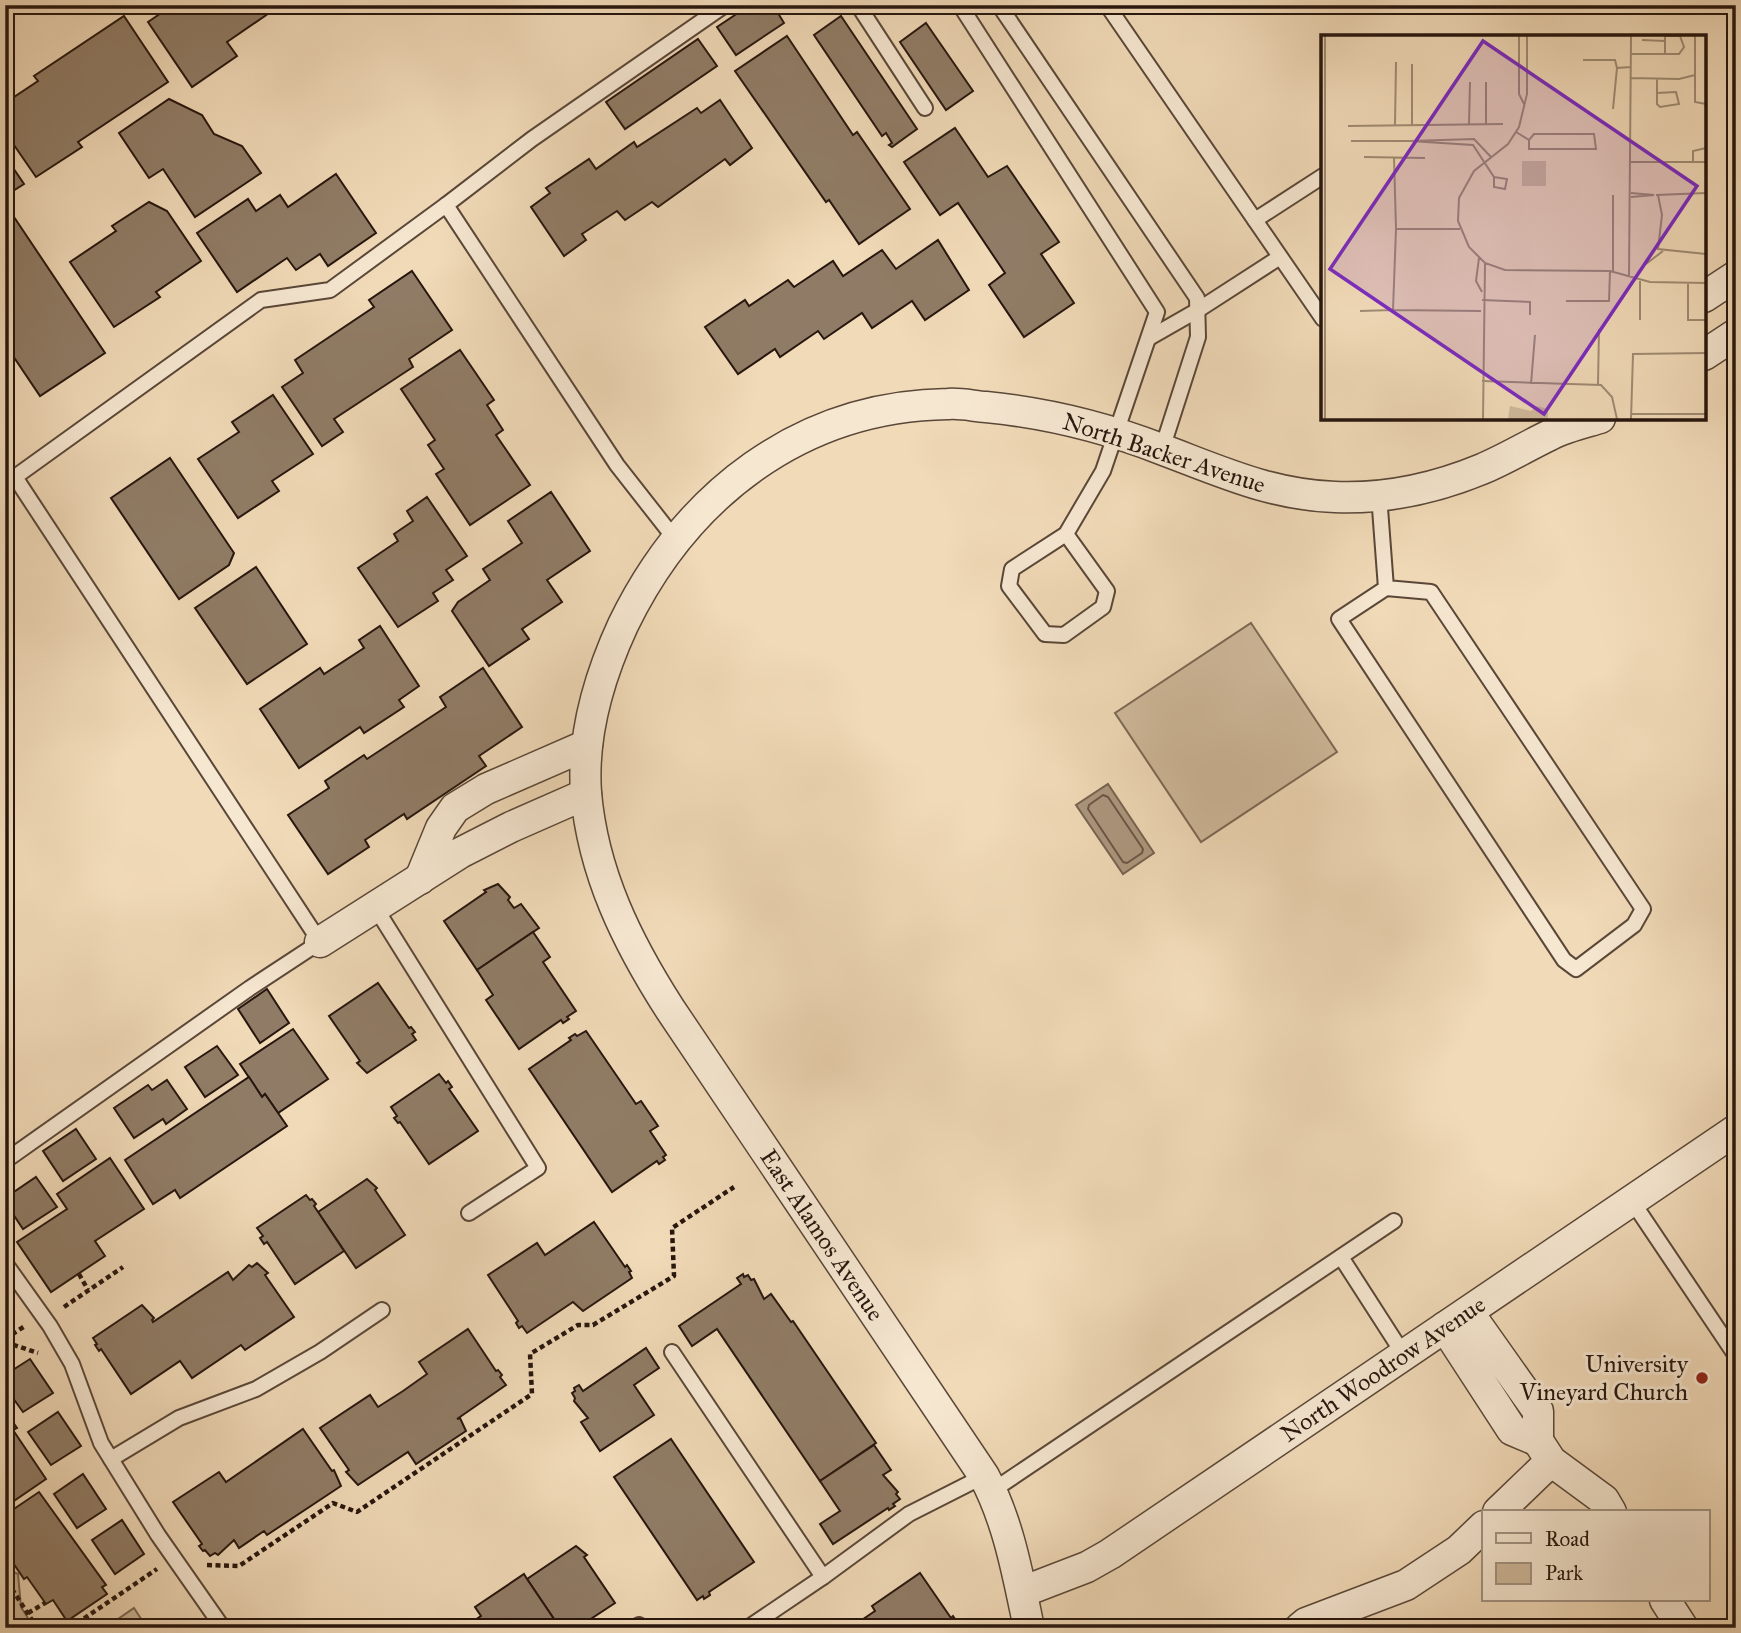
<svg xmlns="http://www.w3.org/2000/svg" width="1741" height="1633" font-family="'IM FELL Great Primer',serif">
  <rect width="100%" height="100%" fill="#f1dab8"/>
  <filter id="stains"><feTurbulence type="fractalNoise" baseFrequency=".00286" numOctaves="4"/><feColorMatrix values="0 0 0 0 .2 0 0 0 0 .09 0 0 0 0 .02 0 0 0 .5 -.17"/></filter>
  <radialGradient id="worn" r=".72"><stop offset=".6" stop-color="#630" stop-opacity="0"/><stop offset="1" stop-color="#630" stop-opacity=".3"/></radialGradient>
  <g fill="#cfb99b" stroke="#7b6854" stroke-width="2">
    <path d="M1251,623l86,129 -136,90 -86,-129z"/>
    <path d="M5,1568l13,6 3,33 13,21h-29z"/>
    <path d="M134,1608l13,20h-42z"/>
  </g>
  <path fill="#ac977e" stroke="#776351" stroke-width="2" d="M1108,784l46,69 -31,21 -47,-69z"/>
  <g fill="none" stroke-linecap="round" stroke-linejoin="round">
    <path stroke="#6a5646" stroke-width="2" d="M1103,795l5,2 35,52 -1,4 -15,10 -4,-1 -35,-53 1,-4z"/>
  </g>
  <g fill="#907c66" stroke="#27160e" stroke-width="2">
    <path d="M173,5h100l2,4 -48,33 10,14 -45,31 -44,-65z"/>
    <path d="M750,5h23l11,18 -48,32 -19,-28z"/>
    <path d="M124,16l44,66 -90,60 4,5 -46,30 -31,-45v-29l33,-22 -4,-5z"/>
    <path d="M841,16l76,113 -25,18 -3,-2 3,-2 -6,-10 -4,3 -68,-101z"/>
    <path d="M926,23l47,68 -27,19 -46,-68z"/>
    <path d="M787,36l66,99 4,-3 53,77 -51,35 -30,-44 -3,2 -91,-131z"/>
    <path d="M698,39l19,27 -92,63 -19,-27z"/>
    <path d="M169,99l33,16 12,19 28,12 19,27 -66,44 -32,-48 -14,9 -30,-45z"/>
    <path d="M720,100l32,48 -22,17 -5,-6 -67,48 -6,-5 -27,18 -8,-9 -35,23 4,6 -22,16 -33,-49 19,-14 -4,-5 43,-29 7,10 38,-27 3,5 60,-39 4,5z"/>
    <path d="M955,128l33,49 19,-11 52,76 -18,12 33,49 -50,34 -35,-52 16,-12 -47,-70 -18,12 -36,-53z"/>
    <path d="M5,156l19,28 -19,12z"/>
    <path d="M336,174l40,59 -48,33 -8,-12 -24,16 -9,-12 -50,34 -40,-59 51,-34 8,12 24,-16 8,12z"/>
    <path d="M149,202l18,9 34,50 -45,31 4,5 -46,30 -44,-65 46,-31 -4,-5z"/>
    <path d="M14,217l91,136 -65,43 -35,-52v-121z"/>
    <path d="M938,240l31,50 -44,30 -13,-19 -40,27 -10,-15 -38,26 -6,-8 -38,26 -5,-8 -37,25 -33,-47 40,-27 4,6 39,-26 6,7 39,-26 10,15 39,-26 14,19z"/>
    <path d="M412,271l40,59 -43,29 4,8 -79,52 9,13 -21,14 -40,-59 21,-14 -8,-13 79,-53 -5,-7z"/>
    <path d="M460,350l34,50 -7,5 16,25 -7,5 34,50 -60,40 -34,-51 8,-5 -16,-24 7,-5 -34,-51z"/>
    <path d="M273,395l40,59 -41,27 7,10 -41,27 -40,-59 41,-27 -7,-10z"/>
    <path d="M170,458l64,95 -5,12 -50,34 -68,-101z"/>
    <path d="M551,492l39,59 -43,29 15,22 -40,27 7,10 -40,27 -37,-55 6,-9 32,-22 -7,-11 39,-26 -14,-22z"/>
    <path d="M427,497l40,59 -21,14 7,10 -20,13 5,8 -40,26 -40,-59 40,-27 -4,-7 19,-13 -6,-10z"/>
    <path d="M256,567l51,77 -60,40 -52,-76z"/>
    <path d="M380,626l39,60 -20,14 5,7 -40,26 -4,-6 -61,41 -39,-59 60,-41 4,6 40,-26 -5,-8z"/>
    <path d="M483,668l39,59 -43,29 7,10 -79,53 -3,-5 -39,26 4,7 -41,27 -40,-59 41,-27 -4,-7 39,-26 3,4 79,-52 -6,-10z"/>
    <path d="M498,884l12,13 -2,3 6,8 7,-4 18,24 -62,42 -33,-49 42,-29 -2,-2z"/>
    <path d="M533,932l17,25 -7,5 33,49 -9,6 2,2 -6,4 -2,-3 -42,29 -33,-49 7,-5 -16,-25z"/>
    <path d="M378,983l31,45 2,-1 4,5 -3,2 4,6 -49,33 -10,-10 3,-2 -31,-45z"/>
    <path d="M267,989l22,34 -29,20 -22,-34z"/>
    <path d="M293,1029l35,50 -50,34 -13,-19 -3,3 -22,-33z"/>
    <path d="M586,1031l50,73 5,-3 17,25 -8,5 16,24 -3,2 2,3 -6,4 -2,-3 -45,31 -83,-123 42,-29 -2,-2 6,-4 2,2z"/>
    <path d="M217,1046l21,29 -33,22 -20,-30z"/>
    <path d="M439,1074l7,9 2,-2 4,6 -3,2 29,42 -49,33 -29,-42 -2,1 -4,-5 3,-2 -6,-9z"/>
    <path d="M249,1077l13,20 3,-3 22,32 -107,72 -5,-8 -22,14 -28,-44z"/>
    <path d="M167,1080l20,29 -21,15 -3,-5 -29,19 -20,-30 34,-23 4,5z"/>
    <path d="M76,1129l20,30 -33,22 -20,-30z"/>
    <path d="M110,1158l34,51 -49,32 10,15 -54,36 -34,-50 50,-33 -10,-15z"/>
    <path d="M36,1177l21,30 -34,22 -18,-27v-4z"/>
    <path d="M367,1179l10,9 -2,2 30,45 -49,33 -38,-56z"/>
    <path d="M306,1195l4,5 2,-1 4,5 -2,2 30,45 -49,33 -28,-42 -3,2 -4,-6 3,-2 -6,-8z"/>
    <path d="M594,1222l31,45 2,-2 4,6 -2,1 3,6 -49,33 -10,-9 -46,31 -5,-7 -3,2 -3,-5 2,-2 -30,-46 49,-32 8,12z"/>
    <path d="M257,1263l11,10 -3,2 29,42 -49,33 -4,-5 -49,33 -12,-17 -49,33 -30,-45 -2,2 -4,-6 2,-1 -4,-6 49,-33 12,13 -2,2 1,2 75,-50 5,8 16,-15 3,2z"/>
    <path d="M743,1274l1,3 4,-2 3,5 3,-1 10,20 7,-5 20,28 2,-1 83,122 -56,38 -103,-152 -25,17 -13,-20 62,-42 -4,-6z"/>
    <path d="M468,1329l28,42 2,-1 4,5 -2,2 6,8 -49,34 3,-1 6,13 -50,33 -8,-12 -50,33 -12,-13 3,-2 -29,-42 50,-33 8,12 25,-16 24,-17 -8,-12z"/>
    <path d="M646,1348l13,20 -25,17 20,30 -54,36 -19,-29 7,-4 -14,-17 1,-3 -3,-5 3,-2 -1,-3 5,-3 4,6z"/>
    <path d="M30,1359l23,34 -30,19 -18,-25v-12z"/>
    <path d="M5,1411l12,17 -4,2 33,49 -41,28z"/>
    <path d="M58,1412l23,34 -30,19 -23,-33z"/>
    <path d="M303,1429l29,42 2,-1 7,16 -74,49 -3,-4 -25,17 -5,-8 -16,15 -3,-2 -5,3 -5,-6 -2,1 -4,-5 3,-2 -29,-42 46,-30 7,10z"/>
    <path d="M671,1439l83,123 -45,30 1,3 -6,4 -1,-3 -6,4 -83,-123z"/>
    <path d="M874,1445l17,25 -8,5 15,17 -2,2 4,5 -7,5 2,2 -6,4 -1,-2 -55,36 -13,-20 20,-13 -20,-30z"/>
    <path d="M83,1474l23,35 -29,19 -23,-34z"/>
    <path d="M39,1492l67,93 -4,2 5,7 -40,27 -14,-21 -7,4 -19,-27 -3,2 -19,-28v-36z"/>
    <path d="M122,1520l22,34 -29,20 -23,-34z"/>
    <path d="M576,1546l11,9 -3,2 31,46 -38,25h-17l-33,-49z"/>
    <path d="M920,1573l31,45 2,-2 4,6 -2,1 3,5h-108l25,-17 -3,-5z"/>
    <path d="M524,1574l3,5 33,49h-71l-4,-6 -3,1 -4,-5 3,-2 -6,-9z"/>
  </g>
  <g fill="none" stroke-linecap="round" stroke-linejoin="round">
    <g stroke="#5a4738" stroke-width="18">
      <g id="lane">
        <path d="M858,5l67,103"/>
        <path d="M960,5l197,307 -54,159 -37,63 41,57 -4,16 -39,28 -19,-1 -36,-48 3,-17 54,-35"/>
        <path d="M999,5l198,293 1,39 -36,112"/>
        <path d="M1107,5l216,314"/>
        <path d="M446,205l86,-66 193,-134"/>
        <path d="M1255,220l68,-44"/>
        <path d="M1149,338l49,-28 82,-53"/>
        <path d="M1379,495l7,93 45,4 212,317 -9,16 -58,44 -12,-9 -225,-341 47,-31"/>
        <path d="M375,907l163,261 -69,45"/>
        <path d="M5,1161l245,-173 70,-46 -305,-465 246,-177 69,-10 116,-85 171,260 58,74"/>
        <path d="M1632,1201l104,155"/>
        <path d="M1341,1257l63,98"/>
        <path d="M5,1263l45,63 22,38 29,79 57,92 65,93"/>
        <path d="M672,1352l151,225 86,-63 75,-38"/>
        <path d="M111,1459l68,-41 77,-29 64,-37 62,-42"/>
        <path d="M992,1491l402,-270"/>
        <path d="M752,1625l71,-48"/>
        <path d="M635,1628l4,-3"/>
      </g>
    </g>
    <g stroke="#5a4738" stroke-width="33">
      <g id="street">
        <path d="M1704,297l32,-21"/>
        <path d="M1704,355l32,-21"/>
        <path d="M420,879l21,-51 14,-20 31,-19 101,-44"/>
        <path d="M320,942l140,-89 51,-26 75,-33"/>
        <path d="M1445,1327l67,103 26,11v-30l-70,-99"/>
        <path d="M1538,1441l13,20 53,39 7,12"/>
        <path d="M1498,1512l53,-51"/>
        <path d="M1022,1592l65,-25 23,-13 626,-424"/>
        <path d="M1665,1600l18,28"/>
        <path d="M1029,1628c-11,-52 -20,-105 -45,-152l-314,-467c-43,-67 -77,-136 -84,-216 -4,-57 13,-116 37,-168 63,-130 177,-219 325,-221 13,-1 25,2 38,3 61,6 118,20 175,42 59,22 110,46 174,48 50,2 101,-9 147,-28 24,-10 45,-23 68,-34 15,-8 33,-12 50,-17"/>
        <path d="M1300,1628l6,-5 100,-38 53,-35 25,-24"/>
      </g>
    </g>
    <g stroke="#27160e" stroke-width="4.5" stroke-dasharray="5 3.5" stroke-linecap="butt">
      <path d="M79,1274l9,16"/>
      <path d="M64,1307l59,-40"/>
      <path d="M5,1339l20,-13"/>
      <path d="M5,1342l33,11"/>
      <path d="M5,1552h1"/>
      <path d="M207,1565l32,1 94,-63 24,9 175,-118 -2,-40 48,-29h15l81,-49 -2,-48 62,-41"/>
      <path d="M5,1594l7,-5 25,39"/>
      <path d="M28,1613l17,-10"/>
      <path d="M70,1628l87,-59"/>
    </g>
    <use href="#lane" stroke="#f6e7d1" stroke-width="14"/>
    <use href="#street" stroke="#f6e7d1" stroke-width="30"/>
  </g>
  <circle fill="#8f2418" stroke="#f6e7d1" stroke-width="2.5" cx="1702" cy="1378" r="7"/>
  <g text-anchor="middle" stroke-width="6" stroke-linejoin="round" paint-order="stroke">
    <g font-size="24" fill="#27160e" stroke="#f6e7d1">
      <text transform="translate(1164 453) rotate(18)" y="8">North Backer Avenue</text>
      <text transform="translate(822 1235) rotate(56)" y="8">East Alamos Avenue</text>
      <text transform="translate(1383 1369) rotate(-34)" y="8">North Woodrow Avenue</text>
    </g>
    <g font-size="24" fill="#27160e" stroke="#f6e7d1" text-anchor="end">
      <text x="1688" y="1372">University<tspan x="1688" dy="28">Vineyard Church</tspan></text>
    </g>
  </g>
  <g transform="translate(1321 35)">
    <rect width="385" height="385" fill="#f1dab8"/>
    <path d="M201,126h24v25h-24zM189,371l21,5 6,-5 11,3v10h-40z" fill="#cfb99b"/>
    <path fill="none" stroke="#a08c74" stroke-width="2" d="M4,1v383M198,1v58l5,10M206,1v58l-8,33 -11,17 -34,27 -15,27 -1,23 11,26 16,16 20,7 105,1 40,11 56,1M344,1h15l4,11 -5,7h-14M374,1v66l11,2M321,5l23,1M310,19h34v-18M262,25h32l2,8M91,29v61M310,43l48,1 16,-4M336,44v25l3,3 19,-3 -3,-12 -19,1M165,47v42M292,74l4,-41 14,-1M148,89l1,-42M74,90l1,-63M27,91l155,-2M195,97l13,8 5,-6h60l2,15h-67v-9M30,106h59M43,122l61,1M73,122l2,72M170,122l-17,-18 -64,2 63,4 21,32 13,2 -2,10 -11,-2v-10M310,127h75M372,127v-11l13,-3M310,158l23,2 -23,2M335,160l50,-2M337,160l4,20 -4,34 48,5M139,194h-64l-3,81 88,1M158,223l-3,23 6,11M325,229l17,-13M292,236v-76M308,241l2,-240M319,246v39M367,248v37h18M161,265l48,2v13M245,266h43l1,-30M39,276l33,-1M161,346l119,4 11,12 5,22M210,349l4,-49M277,349l1,-55M310,379h75M162,384l2,-156M310,384l2,-65 73,-1"/>
    <path fill="#7b2cbf" fill-opacity="0.15" stroke="#7b2cbf" stroke-width="3.5" d="M162,6l214,145 -153,228 -214,-145z"/>
    <rect width="385" height="385" fill="none" stroke="#27160e" stroke-width="3.5"/>
  </g>
  <rect width="1741" height="1633" fill="none" stroke="#f1dab8" stroke-width="28"/>
  <rect x="7" y="7" width="1727" height="1619" fill="none" stroke="#27160e" stroke-width="3.5"/>
  <rect x="14" y="14" width="1713" height="1605" fill="none" stroke="#27160e" stroke-width="2"/>
  <rect x="1482" y="1510" width="228" height="91" fill="#f6e7d1" stroke="#a39383" stroke-width="2"/>
  <rect x="1496" y="1533" width="35" height="10" fill="#f6e7d1" stroke="#a39383" stroke-width="2"/>
  <text x="1545" y="1546" font-size="21" fill="#27160e">Road</text>
  <rect x="1496" y="1563" width="35" height="21" fill="#cfb99b" stroke="#a39383" stroke-width="2"/>
  <text x="1545" y="1580" font-size="21" fill="#27160e">Park</text>
  <rect width="100%" height="100%" filter="url(#stains)"/>
  <rect width="100%" height="100%" fill="url(#worn)"/>
</svg>
